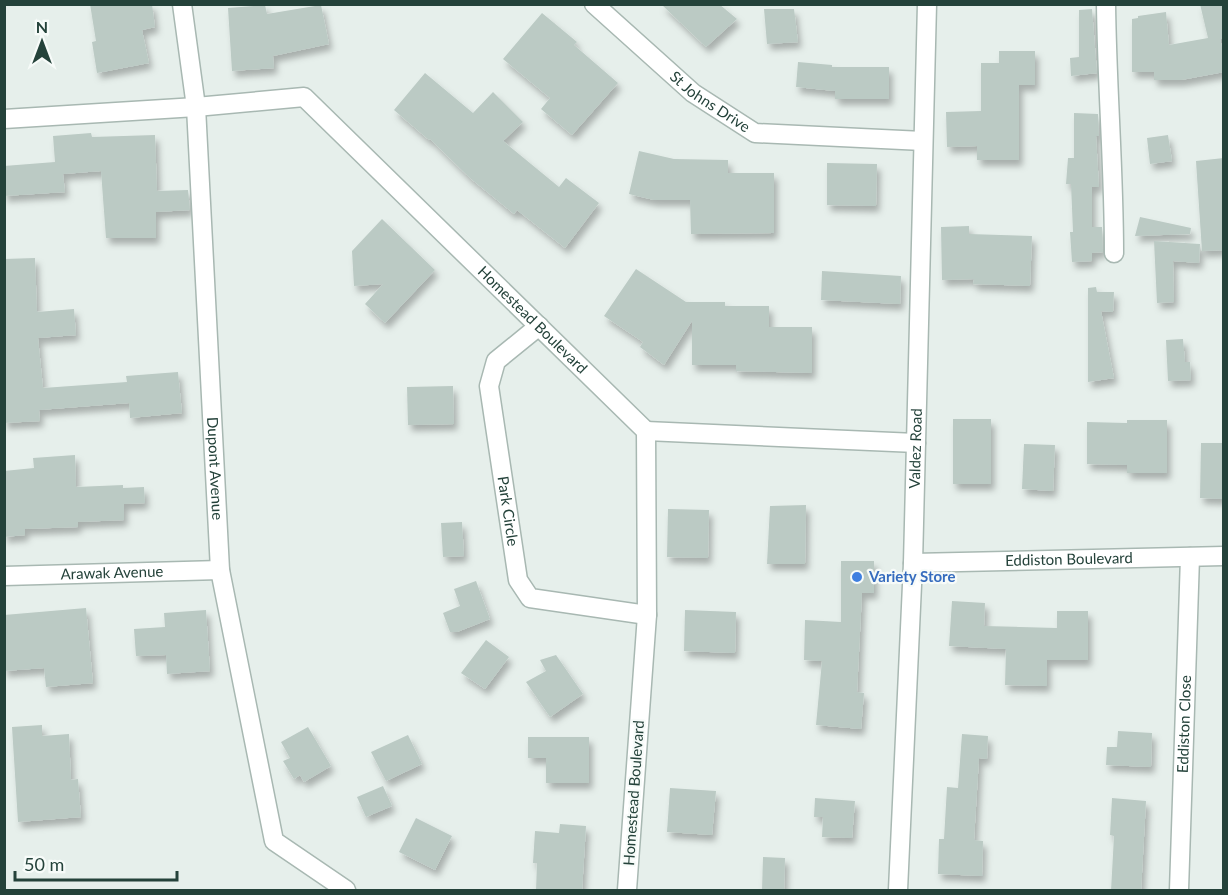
<svg xmlns="http://www.w3.org/2000/svg" width="1228" height="895" font-family="Lato,sans-serif">
  <defs>
    <filter id="shadow"><feDropShadow dx="3.5" dy="6" stdDeviation="3" flood-color="#0004"/></filter>
  </defs>
  <rect width="100%" height="100%" fill="#e6efeb"/>
  <g fill="#bbcac4" filter="url(#shadow)">
    <path d="M90,4h62l3,23 -13,3 7,33 -52,10 -5,-31 4,-1z"/>
    <path d="M661,4h58l18,15 -31,28z"/>
    <path d="M1200,4h24v35h-4l4,16v17l-43,8h-27v-8h-22v-53l6,-1v-2l28,-4 3,33 39,-7z"/>
    <path d="M265,5l2,9 54,-9 8,39 -56,12 1,12 -42,3 -4,-63z"/>
    <path d="M764,9h30l4,33 -31,2z"/>
    <path d="M1092,9l5,64 -26,3 -1,-18 9,-1v-47z"/>
    <path d="M542,13l35,29 -3,3 44,38 -46,52 -31,-26 9,-11 -47,-39z"/>
    <path d="M999,51h36v34h-16v75h-42v-14l-30,1 -1,-35 35,-1v-48h18z"/>
    <path d="M798,62l34,3v2h57v32h-54v-8l-39,-4z"/>
    <path d="M425,73l48,40 20,-21 30,30 -20,19 56,46 7,-9 33,25 -34,45 -48,-38 -3,4 -44,-36 -40,-39 -1,1 -35,-30z"/>
    <path d="M1074,113l24,1 1,22h-3l3,51h-7v40h10l1,25 -11,1v8l-20,1 -2,-30h3l-2,-48h-5l2,-26h6z"/>
    <path d="M91,133l1,4 63,-2 2,56 31,-1 2,20 -34,2v26h-50l-5,-67 -38,3 2,18 -61,4v-30l51,-4 -2,-26z"/>
    <path d="M1168,135l4,26 -22,3 -3,-26z"/>
    <path d="M639,151l35,8 54,1v13h46v60l-83,1 -1,-34h-36l-25,-6z"/>
    <path d="M1224,158v92l-22,1 -6,-90z"/>
    <path d="M827,163l50,1 -1,42 -49,-1z"/>
    <path d="M1140,217l51,11 -1,6 -55,2z"/>
    <path d="M382,219l53,51 -50,53 -20,-19 18,-20 -29,2 -2,-35z"/>
    <path d="M969,226v8l63,2 -2,50 -57,-2 1,-5 -32,1 -1,-53z"/>
    <path d="M1154,241l46,3 -1,19 -26,-2 1,41 -17,1z"/>
    <path d="M35,258l2,54 37,-3 2,26 -38,3 5,50 84,-6 -1,-6 52,-4 4,41 -52,5 -1,-15 -90,7 1,11 -36,2v-164z"/>
    <path d="M636,269l50,33h39v4h44v21h43v46l-76,-2v-6h-44v-44l-28,44 -24,-18 3,-5 -39,-26z"/>
    <path d="M822,271l79,5 -1,28 -79,-4z"/>
    <path d="M1096,287l1,5h17l-1,20 -12,-1 13,67 -26,4v-94z"/>
    <path d="M1183,339l2,23h5l1,18 -23,1 -2,-41z"/>
    <path d="M453,386l1,38 -46,1 -1,-38z"/>
    <rect x="953" y="419" width="38" height="65"/>
    <path d="M1127,420h40v53h-40v-8l-40,-1v-42l40,1z"/>
    <path d="M1201,443h23v56l-24,-1z"/>
    <path d="M1024,444l31,1 -2,46 -31,-2z"/>
    <path d="M75,455l1,32 47,-2v3l21,-1 1,16 -21,1v16l-46,2v5l-53,2v6l-21,2v-66l30,-3 -1,-10z"/>
    <path d="M806,505l-1,59h-38l3,-58z"/>
    <path d="M668,509l41,1 -1,48 -41,-1z"/>
    <path d="M462,522l2,34 -21,1 -2,-34z"/>
    <path d="M841,561h33v32h-12l-5,99 7,1 -3,36 -45,-4 6,-64 -18,-1 1,-40 36,2z"/>
    <path d="M476,581l14,38 -33,13h-7l-7,-19 17,-7 -6,-17z"/>
    <path d="M952,601l33,2 -1,23 73,2v-17h31v49h-41v26l-42,-1 1,-36 -57,-3z"/>
    <path d="M86,608l7,75 -47,4 -2,-19 -40,3v-56z"/>
    <path d="M206,610l4,61 -43,3 -1,-19 -30,1 -2,-27 31,-2 -1,-14z"/>
    <path d="M685,610l51,2 -1,41 -51,-2z"/>
    <path d="M486,640l23,17 -24,32 -24,-16z"/>
    <path d="M556,655l27,39 -33,23 -24,-35 20,-11 -6,-11z"/>
    <path d="M42,725v11l27,-2 2,46 7,-1 3,38 -63,5 -6,-95z"/>
    <path d="M308,727l23,39 -27,16 -4,-7 -6,4 -11,-18 7,-3 -9,-16z"/>
    <path d="M1118,731l34,2 -1,34 -45,-2 1,-18h10z"/>
    <path d="M962,734l26,2 -1,23 -8,-1 -5,82 9,1 -1,35 -44,-2 1,-35h5l3,-52 11,1z"/>
    <path d="M408,735l14,29 -36,17 -15,-29z"/>
    <path d="M528,737h61v46h-43v-25h-18z"/>
    <path d="M383,786l9,20 -26,11 -9,-20z"/>
    <path d="M670,788l46,3 -4,44 -45,-3z"/>
    <path d="M815,798l40,3 -3,37 -30,-1 1,-20h-9z"/>
    <path d="M1112,798l34,3 -5,90h-30l3,-55 -4,-1z"/>
    <path d="M416,818l36,18 -17,34 -36,-18z"/>
    <path d="M560,824l26,2 -4,65h-46l1,-28h-4l2,-32 24,2z"/>
    <path d="M763,857l22,1 -1,33h-22z"/>
  </g>
  <g fill="none" stroke-linecap="round" stroke-linejoin="round">
    <g stroke="#a8b8b2" stroke-width="21">
      <g id="minor">
        <path id="s1" d="M182,4l14,103 24,463 54,271 72,49"/>
        <path id="s2" d="M594,4l99,89 62,40 168,8"/>
        <path d="M1106,4c1,84 8,166 8,249"/>
        <path id="s3" d="M4,119l192,-12 108,-10 342,334 1,184 -20,275"/>
        <path id="s4" d="M539,326l-43,35 -7,25 29,194 12,18 117,17"/>
        <path d="M646,431l270,12"/>
        <path id="s5" d="M913,563l311,-7"/>
        <path id="s6" d="M4,576l216,-6"/>
        <path id="s7" d="M898,890l15,-327 14,-559"/>
        <path id="s8" d="M1179,890l11,-333"/>
      </g>
    </g>
    <use href="#minor" stroke="#fff" stroke-width="18"/>
  </g>
  <circle fill="#3f7fe0" stroke="#f7fbf9" stroke-width="2" cx="857" cy="577" r="6"/>
  <g text-anchor="middle" stroke-width="4.5" stroke-linejoin="round" paint-order="stroke">
    <g font-size="15" fill="#24423a" stroke="#f7fbf9">
      <text dy="5" stroke="none"><textPath href="#s2" startOffset="152">St Johns Drive</textPath></text>
      <text dy="5" stroke="none"><textPath href="#s3" startOffset="620">Homestead Boulevard</textPath></text>
      <text dy="5" stroke="none"><textPath href="#s7" startOffset="442">Valdez Road</textPath></text>
      <text dy="5" stroke="none"><textPath href="#s1" startOffset="466">Dupont Avenue</textPath></text>
      <text dy="5" stroke="none"><textPath href="#s4" startOffset="208">Park Circle</textPath></text>
      <text dy="5" stroke="none"><textPath href="#s5" startOffset="156">Eddiston Boulevard</textPath></text>
      <text dy="5" stroke="none"><textPath href="#s6" startOffset="108">Arawak Avenue</textPath></text>
      <text dy="5" stroke="none"><textPath href="#s8" startOffset="166">Eddiston Close</textPath></text>
      <text transform="translate(634 793) rotate(-86)" y="5">Homestead Boulevard</text>
    </g>
    <g font-size="15" font-weight="bold" fill="#366cbe" stroke="#f7fbf9" text-anchor="start">
      <text x="869" y="582">Variety Store</text>
    </g>
  </g>
  <rect width="1228" height="895" fill="none" stroke="#24423a" stroke-width="12"/>
  <g transform="translate(42 42)" stroke="#f7fbf9" stroke-width="4.5" paint-order="stroke">
  <path d="M0-4.5L10 22L0 15L-10 22Z" fill="#24423a"/>
  <text y="-9" font-size="16" font-weight="bold" text-anchor="middle" fill="#24423a">N</text>
  </g>
  <path d="M15 871v9h162v-9" fill="none" stroke="#24423a" stroke-width="3"/>
  <text x="24" y="871" font-size="18" fill="#24423a" stroke="#f7fbf9" stroke-width="4.5" paint-order="stroke">50 m</text>
</svg>
